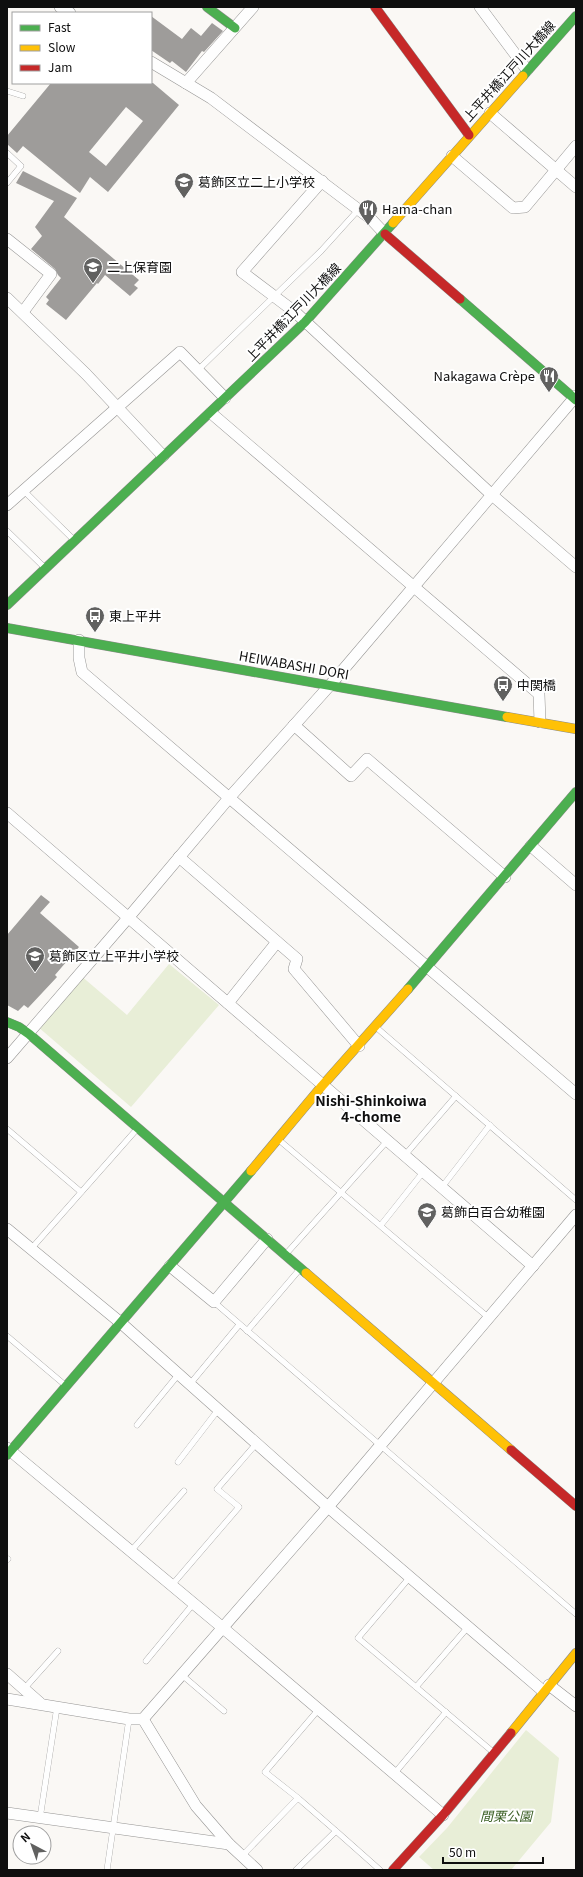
<svg xmlns="http://www.w3.org/2000/svg" width="583" height="1877" font-family="Georgia,'Noto Sans JP',serif">
  <rect width="100%" height="100%" fill="#faf8f5"/>
  <g fill="#e8eed7">
    <path d="M169,964l50,41 -88,102 -94,-81 43,-51 47,40z"/>
    <path d="M526,1730l33,28 -8,64 -40,48h-77l-15,-13 28,-29z"/>
  </g>
  <g fill="#9e9c9a" fill-rule="evenodd">
    <path d="M151,16l31,23 9,-11 10,8 11,-13 11,8 -19,21 -2,-1 -16,21 -14,-11 -2,2 -19,-13z"/>
    <path d="M51,83h102l26,22 -71,87 -18,-15 -10,16 -57,-47 -6,7 -10,-9v-8zM126,107l17,14 -37,45 -17,-14z"/>
    <path d="M23,171l54,27 -13,19 75,63 -5,5 4,3 -8,8 -25,-21 -7,9 -1,-1 -31,37 -20,-16 3,-4 -3,-3 15,-19 -3,-3 -3,-6 -24,-20 11,-13 -7,-9 19,-26 -38,-18z"/>
    <path d="M41,895l9,7 -10,11 39,34 -24,28 2,2 -29,31 -4,-3 -6,6 -11,-6v-70z"/>
  </g>
  <g fill="none" stroke-linecap="round" stroke-linejoin="round">
    <g stroke="#959493" stroke-width="6">
      <g id="lane">
        <path d="M7,91l16,5"/>
        <path d="M7,153l14,13 -14,17"/>
        <path d="M198,370l123,-119 38,-42"/>
        <path d="M23,490l51,50"/>
        <path d="M7,531l37,36"/>
        <path d="M377,1028l199,172"/>
        <path d="M7,1129l74,63"/>
        <path d="M279,1140l210,178"/>
        <path d="M405,1155l51,-59"/>
        <path d="M442,1187l48,-62"/>
        <path d="M381,1225l43,-54"/>
        <path d="M31,1249l106,-120"/>
        <path d="M286,1254l102,-114"/>
        <path d="M214,1302l362,312"/>
        <path d="M247,1331l53,-62"/>
        <path d="M7,1336l58,49"/>
        <path d="M190,1384l49,-59"/>
        <path d="M137,1425l41,-50"/>
        <path d="M178,1462l40,-52"/>
        <path d="M131,1551l53,-60"/>
        <path d="M7,1560l1,-1"/>
        <path d="M410,1577l-52,61 135,114"/>
        <path d="M172,1585l67,-78 -22,-18 39,-45"/>
        <path d="M146,1661l48,-58"/>
        <path d="M182,1675l42,36"/>
        <path d="M416,1687l52,-60"/>
        <path d="M24,1689l34,-38"/>
        <path d="M394,1774l52,-62"/>
        <path d="M298,1798l-33,-26 54,-63"/>
        <path d="M40,1818l17,-111"/>
        <path d="M336,1831l44,39"/>
        <path d="M242,1856l56,-58 38,33 -40,39"/>
        <path d="M107,1870l22,-151"/>
      </g>
    </g>
    <g stroke="#959493" stroke-width="12">
      <g id="street">
        <path d="M60,7l10,6"/>
        <path d="M480,7l47,63"/>
        <path d="M151,62l60,36 144,109 15,11 15,16"/>
        <path d="M186,83l67,-76"/>
        <path d="M490,113l86,74"/>
        <path d="M452,156l61,52 12,-1 51,-61"/>
        <path d="M322,181l-80,91 53,40 197,183 84,72"/>
        <path d="M7,239l44,35 -28,38"/>
        <path d="M7,298l79,76 77,82"/>
        <path d="M211,413l328,281 1,28"/>
        <path d="M7,505l173,-153 45,46"/>
        <path d="M79,640v18l3,14 494,422"/>
        <path d="M294,725l57,51 16,-17 138,118"/>
        <path d="M7,813c175,151 351,302 526,453"/>
        <path d="M531,846l45,39"/>
        <path d="M179,857l118,102 -3,10 65,77"/>
        <path d="M228,1003l49,-61"/>
        <path d="M7,1058l121,-140 101,-120 102,-114 245,-288"/>
        <path d="M7,1229l114,94 207,184 215,184"/>
        <path d="M170,1266l44,36 53,-63"/>
        <path d="M7,1448l216,180 220,187"/>
        <path d="M7,1674l33,29"/>
        <path d="M549,1685l27,21"/>
        <path d="M7,1699l122,20h14l185,-212 248,-292"/>
        <path d="M143,1719l53,87 33,38 28,26"/>
        <path d="M7,1813l222,31"/>
      </g>
    </g>
    <g stroke="#8b8b89" stroke-width="10">
      <g id="fast">
        <path d="M207,7l28,21"/>
        <path d="M523,76l53,-60"/>
        <path d="M460,299l116,101"/>
        <path d="M7,605l298,-283 88,-99"/>
        <path d="M7,628l500,89"/>
        <path d="M408,989l168,-197"/>
        <path d="M7,1022l12,5 10,7 277,239"/>
        <path d="M7,1455l244,-284"/>
      </g>
    </g>
    <g stroke="#8b8b89" stroke-width="10">
      <g id="slow">
        <path d="M393,223l130,-147"/>
        <path d="M507,717l69,12"/>
        <path d="M251,1171l71,-85 86,-97"/>
        <path d="M306,1273l205,177"/>
        <path d="M511,1733l65,-80"/>
      </g>
    </g>
    <g stroke="#8b8b89" stroke-width="10">
      <g id="jam">
        <path d="M375,7l94,128"/>
        <path d="M385,234l75,65"/>
        <path d="M511,1450l65,56"/>
        <path d="M393,1870l50,-55 68,-82"/>
      </g>
    </g>
    <use href="#lane" stroke="#fefefe" stroke-width="5.5"/>
    <use href="#street" stroke="#fefefe" stroke-width="11"/>
    <use href="#fast" stroke="#4caf50" stroke-width="9"/>
    <use href="#slow" stroke="#ffc107" stroke-width="9"/>
    <use href="#jam" stroke="#c62828" stroke-width="9"/>
  </g>
  <defs>
    <g id="school-pin" transform="scale(1)"><path d="M0 17L-7.5 6A9.5 9.5 0 1 1 7.5 6Z" fill="#616160" stroke="#fff"/><path d="M0-5L7-2L0 1L-7-2ZM-4 1L0 2.5L4 1V4Q0 6-4 4Z" fill="#fff"/></g>
    <g id="restaurant-pin" transform="scale(1)"><path d="M0 17L-7.5 6A9.5 9.5 0 1 1 7.5 6Z" fill="#616160" stroke="#fff"/><path d="M-5-6h1v4h1v-4h1v4h1v-4h1v5L-1.5 .5V6h-2V.5L-5-1ZM5-6V6H3V1.5H1.5Q1.5-4 5-6Z" fill="#fff"/></g>
    <g id="bus-pin" transform="scale(1)"><path d="M0 17L-7.5 6A9.5 9.5 0 1 1 7.5 6Z" fill="#616160" stroke="#fff"/><path d="M-5-6H5V4H4V6H2V4H-2V6H-4V4H-5ZM-3.5-4V0h7V-4ZM-3.5 1.2v1.5H-2V1.2ZM2 1.2v1.5H3.5V1.2Z" fill="#fff"/></g>
  </defs>
  <g fill-rule="evenodd">
    <use href="#school-pin" x="184" y="182"/>
    <use href="#restaurant-pin" x="368" y="209"/>
    <use href="#school-pin" x="93" y="267"/>
    <use href="#restaurant-pin" x="549" y="376"/>
    <use href="#bus-pin" x="95" y="616"/>
    <use href="#bus-pin" x="503" y="685"/>
    <use href="#school-pin" x="35" y="956"/>
    <use href="#school-pin" x="427" y="1212"/>
  </g>
  <g text-anchor="middle" stroke-width="4" stroke-linejoin="round" paint-order="stroke">
    <g font-size="13" fill="#0f0f0f" stroke="#fff">
      <text transform="translate(509 71) rotate(-48)" y="5">上平井橋江戸川大橋線</text>
      <text transform="translate(293 312) rotate(-46)" y="5">上平井橋江戸川大橋線</text>
      <text transform="translate(294 665) rotate(10)" y="5">HEIWABASHI DORI</text>
    </g>
    <g font-size="13" fill="#0f0f0f" stroke="#fff" text-anchor="start">
      <text x="198" y="187">葛飾区立二上小学校</text>
      <text x="382" y="214">Hama-chan</text>
      <text x="107" y="272">二上保育園</text>
      <text x="535" y="381" text-anchor="end">Nakagawa Crèpe</text>
      <text x="109" y="621">東上平井</text>
      <text x="517" y="690">中関橋</text>
      <text x="49" y="961">葛飾区立上平井小学校</text>
      <text x="441" y="1217">葛飾白百合幼稚園</text>
    </g>
    <g font-size="13" font-style="italic" fill="#3c6026" stroke="#fff">
      <text x="506" y="1821">間栗公園</text>
    </g>
    <g font-size="14" font-weight="bold" fill="#0f0f0f" stroke="#fff">
      <text x="371" y="1106">Nishi-Shinkoiwa<tspan x="371" dy="16">4-chome</tspan></text>
    </g>
  </g>
  <rect width="583" height="1877" fill="none" stroke="#0f0f0f" stroke-width="16"/>
  <rect x="12" y="12" width="140" height="72" fill="#ffffff" stroke="#9f9f9f"/>
  <rect x="20" y="25" width="20" height="6" fill="#4caf50" stroke="#9f9f9f"/>
  <text x="48" y="32" font-size="12" fill="#0f0f0f">Fast</text>
  <rect x="20" y="45" width="20" height="6" fill="#ffc107" stroke="#9f9f9f"/>
  <text x="48" y="52" font-size="12" fill="#0f0f0f">Slow</text>
  <rect x="20" y="65" width="20" height="6" fill="#c62828" stroke="#9f9f9f"/>
  <text x="48" y="72" font-size="12" fill="#0f0f0f">Jam</text>
  <g transform="translate(32 1845) rotate(319)"><circle r="19" fill="#ffffff" stroke="#9f9f9f"/>
  <path d="M0-3L7 15L0 10L-7 15Z" fill="#616160"/>
  <text y="-6" font-size="11" font-weight="bold" text-anchor="middle" fill="#0f0f0f">N</text>
  </g>
  <path d="M443 1857v6h100v-6" fill="none" stroke="#0f0f0f" stroke-width="2"/>
  <text x="449" y="1857" font-size="12" fill="#0f0f0f" stroke="#ffffff" stroke-width="3" paint-order="stroke">50 m</text>
</svg>
